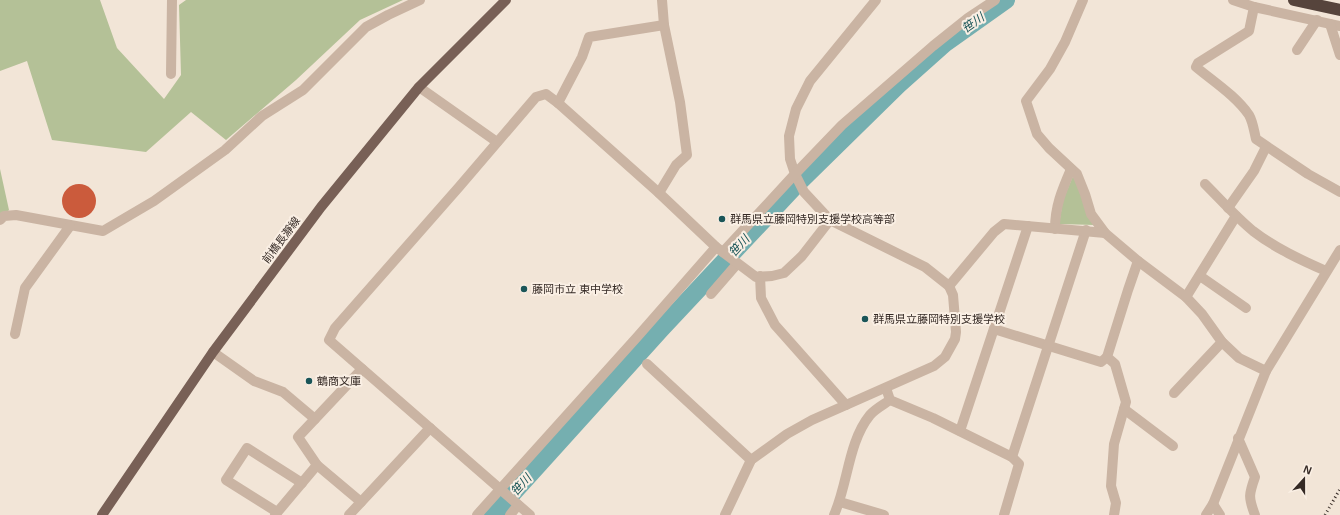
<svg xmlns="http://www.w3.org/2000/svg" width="1340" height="515" font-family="Arial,'Noto Sans JP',sans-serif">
  <rect width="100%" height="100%" fill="#f2e5d7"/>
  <g fill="#b4c197">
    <path d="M0,0h100l17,48 47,51 17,-24 -2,-70 7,-5h217l-43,20 -64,60 -70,60 -35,-28 -45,40 -94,-12 -25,-79 -27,10z"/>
    <path d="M0,169l9,41 -9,9z"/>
    <path d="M1073,176l22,49 -36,-1 4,-24z"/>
  </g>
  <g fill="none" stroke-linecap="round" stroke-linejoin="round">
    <path stroke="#75afb0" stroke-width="18" d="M493,515l168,-186 134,-143 103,-101 46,-41 62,-44"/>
  </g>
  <circle fill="#cb5b3c" cx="79" cy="201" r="17"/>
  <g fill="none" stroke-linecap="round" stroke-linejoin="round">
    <g stroke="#cab4a3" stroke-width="10">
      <path d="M1083,0l-18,42 -15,27 -24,32 11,33 12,14 28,26 8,20 6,20 14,19 33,28 48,36 16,17 20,28 17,16 27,13"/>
      <path d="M1233,0l21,7 86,19"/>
      <path d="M1254,7l-5,24 -51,32 -2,4c18,15 40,29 53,48 4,7 5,16 7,24l52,35 32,18"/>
      <path d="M1330,24l10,31"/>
      <path d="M1297,50l20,-30"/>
      <path d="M171,74l1,-74"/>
      <path d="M419,87l78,55"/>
      <path d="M558,103l24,-46 7,-20 75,-12"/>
      <path d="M1205,184c16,16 31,33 48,47 22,17 48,29 73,40"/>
      <path d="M659,193l17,-28 11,-10 -7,-53 -16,-77 -2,-25"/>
      <path d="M1228,208l26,-37 12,-24"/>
      <path d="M0,220l4,-4 12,-1 87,16 51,-30 71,-51 37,-34 41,-26 63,-63 22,-12 32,-15"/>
      <path d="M830,220l-26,-28 -9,-18 -5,-15 -1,-23 7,-27 14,-28 66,-81"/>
      <path d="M1055,229c0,-23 7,-39 16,-60"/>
      <path d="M723,252l72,-78 47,-49 91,-79 35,-28 27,-18"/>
      <path d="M760,276l1,22 14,27 71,80 88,-39 11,-9 10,-18 1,-7 -3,-37 -4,-9"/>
      <path d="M1200,276l46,32"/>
      <path d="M711,294l26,-30"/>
      <path d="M1186,297l50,-81"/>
      <path d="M994,329l107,33 6,-5"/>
      <path d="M15,334l10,-46 45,-62"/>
      <path d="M213,352l41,29 29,11 32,27"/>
      <path d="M647,364l104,96"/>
      <path d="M886,388l4,12 43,18 79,39 7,7 -15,51"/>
      <path d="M1174,393l48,-51"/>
      <path d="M1124,409l49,37"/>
      <path d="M960,431l68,-205"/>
      <path d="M1238,438l17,39c-6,17 -7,20 0,38"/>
      <path d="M1012,457l74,-227"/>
      <path d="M317,465l44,37"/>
      <path d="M840,502l44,13"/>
      <path d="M1213,504l7,11"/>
      <path d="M277,512l-51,-32 21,-32 55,35"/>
      <path d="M275,515l42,-50 -19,-28 64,-68"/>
      <path d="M349,515l81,-87"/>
      <path d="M477,515l161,-179 78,-89"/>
      <path d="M510,515l8,-10"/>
      <path d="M530,515l-201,-175 6,-12 124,-141 77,-90 10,-3 12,9 101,90 57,54 40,30 16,-1 12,-3 18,-17 28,-36 95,47 24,19 45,-54 10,-8 101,9"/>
      <path d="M725,515l26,-55 36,-26 25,-14 34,-15"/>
      <path d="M834,515c14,-31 14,-73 36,-100 5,-6 13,-10 20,-15"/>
      <path d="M1114,515l2,-12 -5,-17 3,-42 12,-42 -11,-38 -8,-7 21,-67 10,-29"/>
      <path d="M1206,515l7,-11 53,-133 74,-121"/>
    </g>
    <path stroke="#786056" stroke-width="10" d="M102,515l111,-163 108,-145 98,-120 87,-87"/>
    <path stroke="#56443c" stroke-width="12" d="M1294,0l46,10"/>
    <path stroke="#352a25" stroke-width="3" stroke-dasharray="1 3" stroke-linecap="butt" d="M1325,515l15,-26"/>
  </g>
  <g fill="#1a5558" stroke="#faefe4" stroke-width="1.5">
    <circle cx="722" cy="219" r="4"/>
    <circle cx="524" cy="289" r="4"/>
    <circle cx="865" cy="319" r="4"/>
    <circle cx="309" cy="381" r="4"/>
  </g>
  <g text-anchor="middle" stroke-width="4" stroke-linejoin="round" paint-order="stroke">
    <g font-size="11" fill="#352a25" stroke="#faefe4" text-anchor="start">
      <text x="730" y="223">群馬県立藤岡特別支援学校高等部</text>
      <text x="532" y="293">藤岡市立 東中学校</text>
      <text x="873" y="323">群馬県立藤岡特別支援学校</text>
      <text x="317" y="385">鶴商文庫</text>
    </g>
    <g font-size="11" fill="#352a25" stroke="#faefe4">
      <text transform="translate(281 240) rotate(-53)" y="4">前橋長瀞線</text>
    </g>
    <g font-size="12" font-style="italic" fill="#1a5558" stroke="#faefe4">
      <text transform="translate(973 23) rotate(-35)" y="4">笹川</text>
      <text transform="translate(739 246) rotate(-48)" y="4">笹川</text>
      <text transform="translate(521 485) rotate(-48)" y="4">笹川</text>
    </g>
  </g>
  <g transform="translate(1304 479) rotate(21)" stroke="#faefe4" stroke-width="3" paint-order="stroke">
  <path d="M0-3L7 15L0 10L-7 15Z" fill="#352a25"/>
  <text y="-6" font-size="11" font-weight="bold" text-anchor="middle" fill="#352a25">N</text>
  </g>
</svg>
